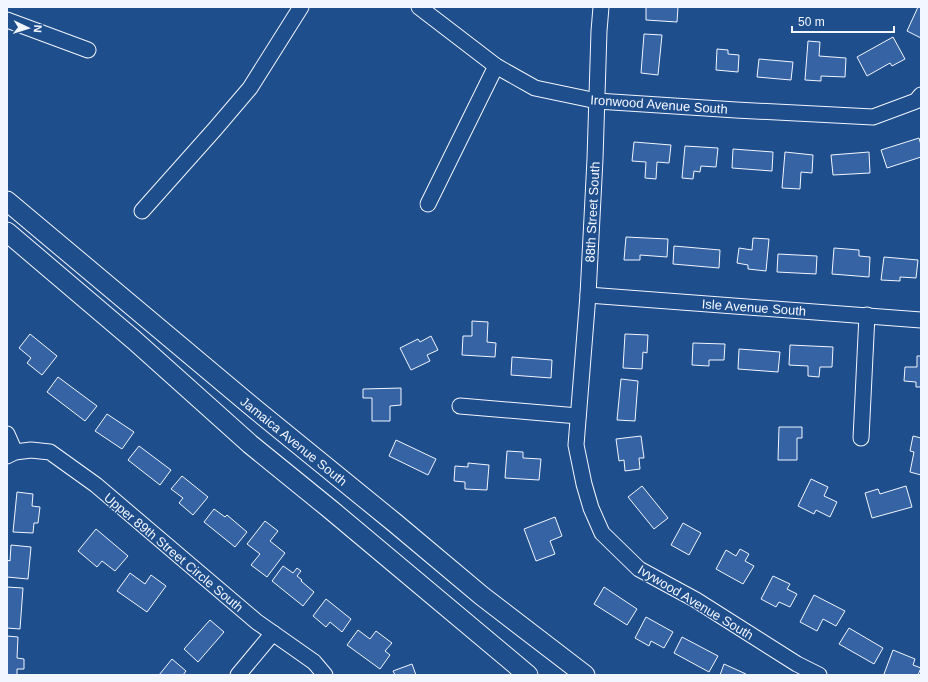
<svg xmlns="http://www.w3.org/2000/svg" width="928" height="682" font-family="Arial,sans-serif">
  <rect width="100%" height="100%" fill="#1f4e8c"/>
  <g fill="#3563a3" stroke="#f2f6ff">
    <path d="M646,7h32l-1,15 -31,-2z"/>
    <path d="M918,7h3v31l-14,-7z"/>
    <path d="M644,34l18,1 -4,40 -17,-2z"/>
    <path d="M893,37l12,22 -13,7 -2,-3 -23,13 -10,-19z"/>
    <path d="M808,41l12,1 -1,14 27,2 -1,19 -24,-1v5l-16,-1z"/>
    <path d="M717,49l11,1v4l11,1 -1,17 -22,-2z"/>
    <path d="M759,59l34,3 -2,18 -34,-3z"/>
    <path d="M919,138l2,7v12l-34,11 -6,-18z"/>
    <path d="M634,142l37,3 -2,18 -12,-1 -1,17 -11,-1 1,-16 -14,-1z"/>
    <path d="M685,146l33,2 -2,19 -15,-1 -1,6 -6,-1 -1,8 -11,-1z"/>
    <path d="M733,149l40,3 -1,19 -40,-3z"/>
    <path d="M785,152l28,3 -1,18 -11,-1 -1,17 -18,-1z"/>
    <path d="M869,152l1,21 -37,2 -2,-20z"/>
    <path d="M626,237l42,2 -1,18 -27,-2v5h-16z"/>
    <path d="M753,238l16,1 -3,32 -18,-2v-4l-11,-2 2,-15 13,2z"/>
    <path d="M674,246l46,4 -1,18 -46,-4z"/>
    <path d="M834,248l25,2v6l11,1 -1,20 -37,-3z"/>
    <path d="M778,254l39,2 -1,18 -39,-2z"/>
    <path d="M884,257l34,3 -2,18 -16,-1v4l-19,-1z"/>
    <path d="M472,321l16,1 -1,20 9,1 -1,14 -33,-2 1,-19h9z"/>
    <path d="M30,334l27,22 -15,19 -15,-12 4,-5 -12,-10z"/>
    <path d="M625,334l23,1 -1,18 -4,-1 -1,17 -19,-1z"/>
    <path d="M431,336l7,14 -11,5 3,6 -19,9 -11,-22 18,-9 2,3z"/>
    <path d="M693,343l32,1 -1,16h-15v6l-17,-1z"/>
    <path d="M790,345l43,2 -1,20h-12l-1,10 -11,-1v-10l-19,-1z"/>
    <path d="M739,349l41,3 -2,20 -40,-3z"/>
    <path d="M917,356h4v31h-5v-5l-12,-1 1,-14h12z"/>
    <path d="M512,357l40,3 -1,18 -40,-3z"/>
    <path d="M58,377l39,29 -12,15 -38,-29z"/>
    <path d="M621,379l17,2 -3,40 -18,-1z"/>
    <path d="M401,388v17l-11,1v15h-18v-23h-9v-9z"/>
    <path d="M107,414l27,18 -12,17 -27,-18z"/>
    <path d="M779,427h23v11h-5v22h-19z"/>
    <path d="M641,436l3,22h-5l1,11 -15,2 -1,-11 -5,1 -3,-22z"/>
    <path d="M913,436l8,2v37l-11,-3 4,-20 -4,-1z"/>
    <path d="M396,440l40,19 -8,16 -39,-19z"/>
    <path d="M139,446l32,24 -11,15 -32,-25z"/>
    <path d="M507,451l16,1v6l18,1 -2,21 -34,-2z"/>
    <path d="M468,463l21,2 -2,25 -22,-1v-7l-11,-1 1,-15 13,1z"/>
    <path d="M182,476l26,21 -15,18 -14,-12 4,-5 -12,-9z"/>
    <path d="M811,479l17,8 -4,9 13,6 -7,15 -14,-7 -2,4 -16,-8z"/>
    <path d="M642,486l26,32 -14,11 -26,-32z"/>
    <path d="M906,486l6,21 -40,11 -7,-25 13,-4 2,5z"/>
    <path d="M17,492l16,2 -1,12 8,1 -2,16h-4l-1,10 -20,-1z"/>
    <path d="M214,509l11,8 2,-2 20,17 -12,15 -31,-25z"/>
    <path d="M555,517l7,19 -12,5 5,13 -19,7 -12,-32z"/>
    <path d="M265,521l13,10 -8,10 15,12 -18,24 -16,-12 9,-11 -13,-10z"/>
    <path d="M683,523l18,10 -12,22 -18,-10z"/>
    <path d="M96,529l32,27 -13,15 -13,-10 -5,6 -19,-16z"/>
    <path d="M11,545l20,2 -3,32 -21,-2v-17l3,1z"/>
    <path d="M740,549l9,5 -4,7 9,5 -11,18 -27,-15 10,-19 10,6z"/>
    <path d="M283,566l10,7 4,-5 4,3 -4,5 5,4 -1,1 13,11 -11,14 -31,-25z"/>
    <path d="M130,573l15,11 6,-9 15,11 -19,26 -30,-21z"/>
    <path d="M773,576l17,8 -3,5 10,5 -7,13 -11,-5 -3,5 -15,-8z"/>
    <path d="M7,587l16,1 -3,41 -13,-1z"/>
    <path d="M604,587l33,22 -10,16 -33,-21z"/>
    <path d="M814,595l31,16 -9,15 -13,-7 -6,12 -17,-9z"/>
    <path d="M326,599l25,20 -9,13 -12,-10 -4,5 -13,-11z"/>
    <path d="M646,617l27,15 -9,16 -13,-7 -2,5 -14,-8z"/>
    <path d="M210,620l14,12 -26,30 -14,-13z"/>
    <path d="M849,628l34,20 -9,16 -35,-20z"/>
    <path d="M358,630l12,9 6,-8 16,12 -7,8 5,4 -10,14 -33,-24z"/>
    <path d="M7,636l11,1 -1,21 7,1v10h-7v6h-10z"/>
    <path d="M682,637l36,19 -9,16 -35,-19z"/>
    <path d="M893,650l22,9 -2,6 8,3 -3,7h-31l-3,-1z"/>
    <path d="M172,659l14,12 -3,4h-24z"/>
    <path d="M412,664l4,11h-21l-2,-4z"/>
    <path d="M724,664l22,10 -1,1h-25z"/>
  </g>
  <g fill="none" stroke-linecap="round" stroke-linejoin="round">
    <g stroke="#f2f6ff" stroke-width="17">
      <g id="minor">
        <path d="M419,7l77,59 39,22 62,13 139,9 137,7 43,-16 5,-6"/>
        <path d="M601,7l-2,24 -4,128 -7,136 -12,150 8,39 7,24 11,25 37,36 57,31 101,64 22,11"/>
        <path d="M7,20l81,30"/>
        <path d="M428,204l68,-138"/>
        <path d="M142,211l73,-82 35,-41 51,-81"/>
        <path d="M588,295l333,25"/>
        <path d="M460,406l118,10"/>
        <path d="M7,434l8,18"/>
        <path d="M861,438l6,-123"/>
        <path d="M7,456l8,-4 16,-2 19,2 46,33 161,137 57,40 11,13"/>
        <path d="M238,675l35,-42"/>
      </g>
    </g>
    <g stroke="#f2f6ff" stroke-width="21">
      <g id="major">
        <path d="M7,201l248,208 140,114 87,73 103,79"/>
        <path d="M7,232l127,108 116,104 80,65 198,166"/>
      </g>
    </g>
    <use href="#minor" stroke="#1f4e8c" stroke-width="15"/>
    <use href="#major" stroke="#1f4e8c" stroke-width="19"/>
  </g>
  <g text-anchor="middle" stroke-width="3" stroke-linejoin="round" paint-order="stroke">
    <g font-size="13" fill="#f2f6ff" stroke="#1f4e8c">
      <text transform="translate(659 104) rotate(4)" y="5">Ironwood Avenue South</text>
      <text transform="translate(592 212) rotate(-87)" y="5">88th Street South</text>
      <text transform="translate(754 307) rotate(4)" y="5">Isle Avenue South</text>
      <text transform="translate(294 441) rotate(39)" y="5">Jamaica Avenue South</text>
      <text transform="translate(174 552) rotate(40)" y="5">Upper 89th Street Circle South</text>
      <text transform="translate(696 602) rotate(31)" y="5">Ivywood Avenue South</text>
    </g>
  </g>
  <rect width="928" height="682" fill="none" stroke="#f2f6ff" stroke-width="16"/>
  <g transform="translate(28 28) rotate(94)" stroke="#1f4e8c" stroke-width="3" paint-order="stroke">
  <path d="M0-3L7 15L0 10L-7 15Z" fill="#f2f6ff"/>
  <text y="-6" font-size="11" font-weight="bold" text-anchor="middle" fill="#f2f6ff">N</text>
  </g>
  <path d="M792 26v6h102v-6" fill="none" stroke="#f2f6ff" stroke-width="2"/>
  <text x="798" y="26" font-size="12" fill="#f2f6ff" stroke="#1f4e8c" stroke-width="3" paint-order="stroke">50 m</text>
</svg>
